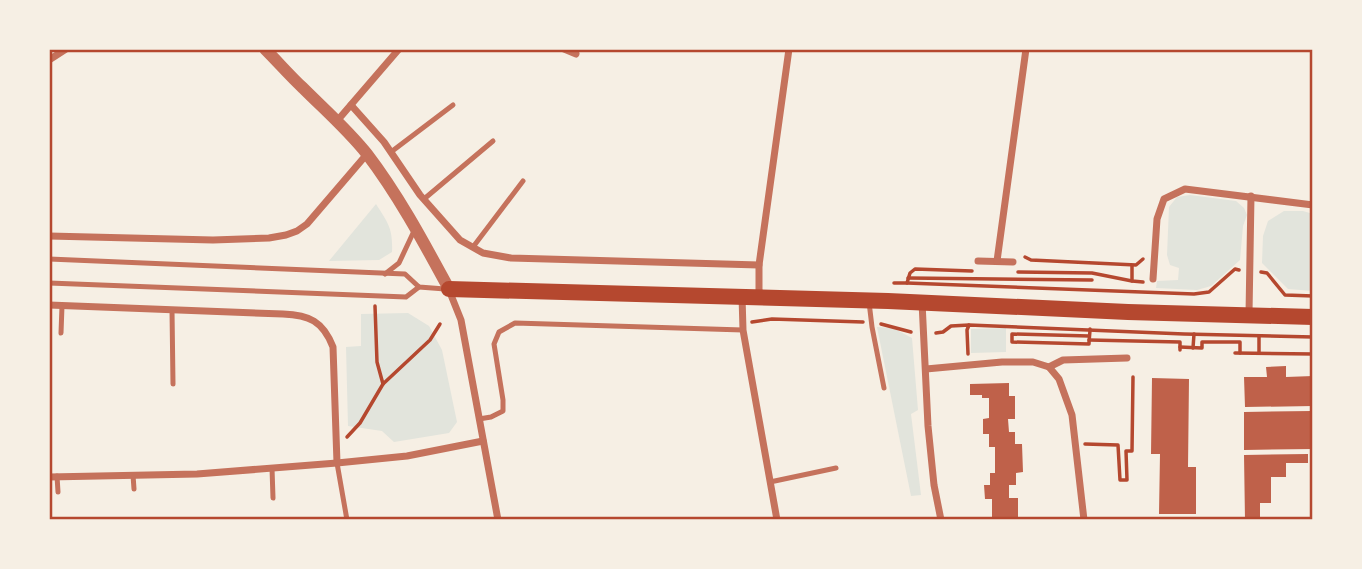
<svg xmlns="http://www.w3.org/2000/svg" width="1362" height="569" font-family="'Zilla Slab',serif">
  <rect width="100%" height="100%" fill="#f6efe4"/>
  <g fill="#e2e4dc">
    <path d="M1190,195l46,6 8,7 3,7 -4,11 -3,34 -29,26 -14,4 -41,-2 1,-7 21,-1 1,-12 -9,-3 -3,-10 2,-48 8,-10z"/>
    <path d="M376,204c12,19 17,24 16,48l-13,8 -50,1z"/>
    <path d="M1284,211h19l10,3v77l-25,-2 -26,-26 1,-27 5,-15z"/>
    <path d="M408,313l21,13 13,24 15,72 -8,11 -55,9 -12,-11 -34,-5 -2,-79 15,-1v-32z"/>
    <path d="M877,327l16,1 19,10 6,72 -7,4 10,81 -10,1z"/>
    <path d="M1006,328v24l-35,1v-24z"/>
  </g>
  <g fill="#bf614a">
    <path d="M1286,366v11l27,-1v30l-68,1 -1,-30h23l-1,-10z"/>
    <path d="M1152,378l37,1 -1,88h8v47h-37l1,-60h-9z"/>
    <path d="M1009,383v13h6v23h-7l1,13h6v12h7l1,28 -7,1v12h-7v13h9v22h-26v-21h-7l-1,-14h6v-12h5v-26h-6v-13h-6v-15l6,-1v-20h-7v-3h-12v-11z"/>
    <path d="M1312,411l1,38 -69,1v-38z"/>
    <path d="M1308,454v9h-22v14h-15v26h-11v17h-15l-1,-65z"/>
  </g>
  <g fill="none" stroke-linecap="round" stroke-linejoin="round">
    <g stroke="#b5482f" stroke-width="3.5">
      <path d="M1025,257l6,3 105,5 7,-6"/>
      <path d="M1018,272l74,1 40,8 11,1"/>
      <path d="M1261,272l6,1 18,22 28,1"/>
      <path d="M908,278l184,2"/>
      <path d="M1132,281v-15"/>
      <path d="M894,283h13l3,-10 5,-4 57,2"/>
      <path d="M907,283l287,11 15,-2 26,-23 4,1"/>
      <path d="M752,322l20,-3 91,3"/>
      <path d="M881,324l30,8"/>
      <path d="M936,333l7,-1 8,-6 18,-1 215,9 129,3"/>
      <path d="M1089,336l-77,-2v8l77,2c0,-5 1,-10 1,-15"/>
      <path d="M1089,340l91,2v8"/>
      <path d="M1180,347l22,1v-6h38v11"/>
      <path d="M1193,348l1,-14"/>
      <path d="M1235,353l78,1"/>
      <path d="M1259,353v-17"/>
      <path d="M968,354l-1,-24 2,-5"/>
      <path d="M383,384l47,-44 10,-16"/>
      <path d="M347,437l13,-14 23,-39 -6,-22 -2,-56"/>
      <path d="M1085,444l33,1 2,35h7l-1,-29h6l1,-74"/>
    </g>
    <g stroke="#c5725c" stroke-width="5">
      <path d="M391,152l62,-47"/>
      <path d="M424,199l69,-58"/>
      <path d="M473,247l50,-66"/>
      <path d="M49,259l356,15 14,13 26,2"/>
      <path d="M385,274l14,-11 15,-32"/>
      <path d="M49,283l357,14 13,-10"/>
      <path d="M869,302l3,25 12,61"/>
      <path d="M172,310l1,74"/>
      <path d="M61,333l1,-27"/>
      <path d="M479,419l12,-2 12,-6v-11l-9,-56 5,-12 16,-9 228,7"/>
      <path d="M337,463l10,57"/>
      <path d="M272,468l1,30"/>
      <path d="M133,475l1,14"/>
      <path d="M57,476l1,16"/>
      <path d="M770,482l66,-14"/>
    </g>
    <g stroke="#c5725c" stroke-width="7">
      <path d="M564,49l12,5"/>
      <path d="M49,60l17,-11"/>
      <path d="M351,105l33,37 36,53 40,45 23,13 28,5 248,7 30,-216"/>
      <path d="M337,121l62,-72"/>
      <path d="M49,236l164,4 56,-2 17,-3 11,-4 10,-7 60,-70"/>
      <path d="M978,261l35,1"/>
      <path d="M997,261l29,-212"/>
      <path d="M1153,279l4,-60 7,-20 21,-10 128,16"/>
      <path d="M449,290l12,30 37,200"/>
      <path d="M742,296l1,34 34,190"/>
      <path d="M759,297v-32"/>
      <path d="M922,302l6,124 6,59 7,35"/>
      <path d="M49,305l234,9c26,1 40,7 50,33l4,116"/>
      <path d="M1249,314l2,-118"/>
      <path d="M1049,367l10,12 13,36 12,105"/>
      <path d="M926,369l76,-7h31l16,5 14,-7 64,-2"/>
      <path d="M49,477l148,-3 140,-11 70,-7 76,-15"/>
    </g>
    <path stroke="#c5725c" stroke-width="12" d="M265,49c13,13 25,27 38,39 22,22 45,42 64,66 32,42 57,89 82,135"/>
    <path stroke="#b5482f" stroke-width="16" d="M449,289l439,12 240,11 185,5"/>
  </g>
  <rect width="1362" height="569" fill="none" stroke="#f6efe4" stroke-width="102"/>
  <rect x="51" y="51" width="1260" height="467" fill="none" stroke="#b5482f" stroke-width="2.5"/>
</svg>
